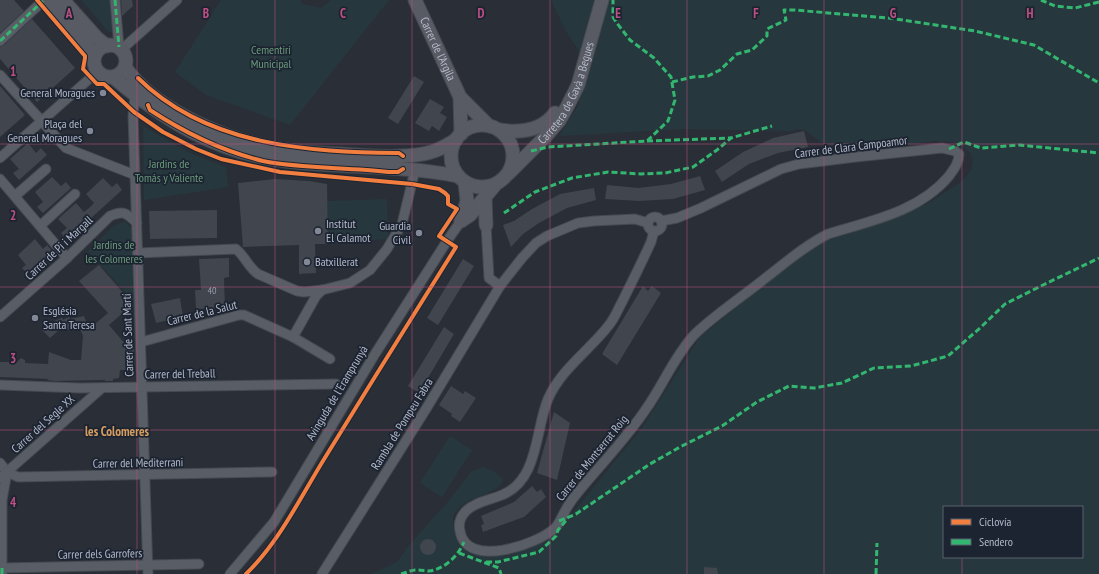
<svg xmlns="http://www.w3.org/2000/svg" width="1099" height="574" font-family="'PT Sans Narrow',sans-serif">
  <rect width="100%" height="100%" fill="#292e37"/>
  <g fill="#26383d" fill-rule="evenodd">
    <path d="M81,0h32l2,29 -2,3h-3l-2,-1z"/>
    <path d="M221,0h79l3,4 18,4 10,-8h58l-99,125 -84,-30 -31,-23z"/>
    <path d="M551,0h548v574h-728l26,-12 12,-17 37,-41 25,-32 12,-5 10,4 9,7 1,4 -6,6 -11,6 -14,5 -10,6 -8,9 -1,4v8l2,8 4,11 9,7 15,4h22l40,-14 22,-22 74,-91 59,-92 55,-45 70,-52 46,-14 56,-22 31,-20 7,-6 7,-10 1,-8 -3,-7 -6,-6 -11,-5 -19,-1 -41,6 -60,-3 -11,-1 -17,-13 -7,-1 -7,2 -108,-2 -124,7 20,-32v-53l-14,-21zM944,507h138v50h-138z"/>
    <path d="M143,126l47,27 36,14 2,20 -84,13z"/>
    <path d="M387,199l1,40 -60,5 -1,-43z"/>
    <path d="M125,221l7,8 1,72 -45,-50 26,-25z"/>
    <path d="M450,436l22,14 -30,47 -22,-14z"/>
  </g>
  <g fill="#41454d">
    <path d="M0,0h14l10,11 -24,22z"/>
    <path d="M121,0h11l1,6 -11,10z"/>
    <path d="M32,19l43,49 -38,34 -37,-43v-12l4,-2z"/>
    <path d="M414,76l10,6 -26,42 -10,-6z"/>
    <path d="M0,86l25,29 -25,22z"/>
    <path d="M430,99l14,8 -4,6 7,4 -8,14 -7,-5 -3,5 -14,-8z"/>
    <path d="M804,131l4,16 -30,6 -29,11 -27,18 -7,-11 28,-19 30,-14z"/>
    <path d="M28,143l8,10 5,-5 6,7 -28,25 -6,-7 6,-4 -9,-10z"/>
    <path d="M700,176l5,14 -32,9 -34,2 -34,-2 2,-14 31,3 33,-4z"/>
    <path d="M52,177l9,9 5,-4 5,6 -28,25 -6,-6 6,-5 -8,-10z"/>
    <path d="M103,178l9,9 5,-4 5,7 -55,50 -6,-7 6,-5 -9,-9 18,-16 8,9 5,-4 5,-5 -8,-9z"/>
    <path d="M275,179l34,2 18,3 1,60h-13l1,29 -17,1v-29l-56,2 -5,-64z"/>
    <path d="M594,188l2,12 -29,8 -28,15 -16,11 -12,13 -8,-22 11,-4 18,-12 28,-15z"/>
    <path d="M217,210v28l-67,1 -1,-28z"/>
    <path d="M35,239l8,10 4,-4 6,7 -25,22 -6,-6 4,-3 -8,-10z"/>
    <path d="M229,258v19l-5,1 1,30 -29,1 -1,-19h6l-2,-31z"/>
    <path d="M463,259l11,7 -36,59 -11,-7z"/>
    <path d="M99,265l34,39 -24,21 22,26 3,-2 1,21h-15l-1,8 -6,1v2h-8v-1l-50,1 -8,-1 1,-1 -48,-2v-15h17l4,-4 4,2v3l23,1 1,-12 22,8h10l2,-24 -3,-7 -21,1 -9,8 -8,-8 10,-8 10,-4 1,2 6,-3 1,2 14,-3 5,13 19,-16 -29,-32z"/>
    <path d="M643,286l5,5 4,-5 9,7 -44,72 -15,-11z"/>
    <path d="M180,298l3,19 -27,6 -5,-19z"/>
    <path d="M444,327l10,7 -35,59 -11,-7z"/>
    <path d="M451,386l12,8 2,-3 11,7 -16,24 -9,-6 1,-2 -13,-9z"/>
    <path d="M554,412l16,11 -13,57 -20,-7z"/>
    <path d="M532,486l5,6 4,-3 5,8 -22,20 -41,15 -2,-7 3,-1 -3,-8 33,-14z"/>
    <circle cx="428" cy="547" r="8"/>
    <path d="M704,567l13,1 1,6h-14z"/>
  </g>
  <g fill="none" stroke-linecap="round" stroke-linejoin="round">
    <g stroke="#454950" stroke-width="11">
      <g id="street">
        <path d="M115,0l4,47"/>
        <path d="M0,41l44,-41"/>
        <path d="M121,50l56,-50"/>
        <path d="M0,75l66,73 69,27"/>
        <path d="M135,95l-2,21 2,59 13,399"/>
        <path d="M0,158l97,-86"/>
        <path d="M0,179l67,79"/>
        <path d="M15,196l31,-27"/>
        <circle cx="655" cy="224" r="7"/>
        <path d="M486,225l3,53 11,8"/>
        <path d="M40,226l35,-32"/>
        <path d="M654,231l-3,11c-9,20 -19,40 -29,60 -4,7 -7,16 -13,23 -19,25 -48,44 -61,74 -13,31 -9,81 -46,96 -12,5 -27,7 -36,16 -6,6 -8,12 -6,20 6,38 77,14 95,-3 4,-4 6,-10 9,-15 4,-8 9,-15 15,-22 22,-27 47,-52 67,-82 17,-24 28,-52 48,-74 19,-19 48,-38 69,-55 21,-16 41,-34 65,-46 42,-13 91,-22 121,-58 5,-7 10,-13 10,-22l-4,-3 -13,-3 -86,9 -57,7 -18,5 -80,39 -24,10 -16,3"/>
        <path d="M138,253l98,-4c9,7 12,18 22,25l39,17 7,1 18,-2 28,-7 20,-13 17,-21 15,-25 13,-54"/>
        <path d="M0,317l67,-59 43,-42c14,-6 16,-3 27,7"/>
        <path d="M293,337l23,-41 6,-6"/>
        <path d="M141,342l98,-27h5l49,22 37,22"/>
        <path d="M0,385l80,3 256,-4"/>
        <path d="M0,463l7,9 11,5 254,-5"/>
        <path d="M0,478l102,-90"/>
        <path d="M0,568l199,-4"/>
        <path d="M2,574v-74l5,-28"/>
        <path d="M230,574l44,-52 101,-168 72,-113 14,-20"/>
        <path d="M322,574l104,-165 74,-123 22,-28 14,-15 11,-7 31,-13 16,-2 41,-2 13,4"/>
      </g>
    </g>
    <g stroke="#454950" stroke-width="15">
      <g id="secondary">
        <path d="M48,0l39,45 7,12"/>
        <path d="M63,0l34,38 10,8"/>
        <path id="s1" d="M415,0l45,97 29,29"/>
        <circle cx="110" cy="61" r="16"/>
        <path d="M125,67c31,45 108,76 161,83 18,3 36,3 54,4 24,2 69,5 91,-2 9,-2 17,-8 25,-12"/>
        <path d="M113,77c52,44 104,76 173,84 57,7 115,4 172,15"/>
        <path d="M460,97l1,37"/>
        <circle cx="482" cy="156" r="31"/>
        <path d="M499,130c21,3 43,1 56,-17"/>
        <path id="s2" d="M508,174l37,-37 14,-16 8,-14 11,-22 24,-85"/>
        <path d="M485,197l1,28"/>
        <path d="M461,221l9,-6 25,-30"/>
        <path d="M461,221l6,-20 -2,-19"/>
      </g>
    </g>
    <use href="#street" stroke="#595d65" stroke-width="9"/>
    <use href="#secondary" stroke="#585b63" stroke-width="13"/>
    <g stroke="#33b770" stroke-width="3" stroke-dasharray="6 3" stroke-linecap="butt">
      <path d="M115,0l4,47"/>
      <path d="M1041,0l14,6 20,2 24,-6"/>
      <path d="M0,41l43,-40"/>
      <path d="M672,82l21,-5 15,-1 12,-6 17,-16 15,-4 15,-14v-7l19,-9 -2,-10h10l95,8 86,13 59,14 65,38"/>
      <path d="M647,141l84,-3"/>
      <path d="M949,149l15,-7 17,6 38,-3 80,8"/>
      <path d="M531,151l17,-4 99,-6 21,-20 7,-21 -4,-23 -17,-19 -24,-18 -14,-18 -3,-5v-17"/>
      <path d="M504,213l31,-21 37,-14 36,-6 33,2 24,-1 28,-6 24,-17 14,-12 41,-12"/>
      <path d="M559,521l17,-7 74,-50 30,-17 42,-21 35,-24 32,-16 25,2 28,-5 32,-15 37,-2 37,-10 32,-28 25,-24 38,-19 56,-27"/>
      <path d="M459,553l40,15 2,6"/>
      <path d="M486,562h12l41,-10 17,-16 2,-6 10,-12"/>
      <path d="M2,574v-6"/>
      <path d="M401,574c5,-1 10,-4 15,-4 5,0 9,1 13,1 16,-2 29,-15 35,-29"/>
      <path d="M876,574l1,-31"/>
    </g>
    <g stroke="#1c2432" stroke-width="6">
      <g id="cycleway">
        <path d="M37,0l48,56v2l-2,11 14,15h7l30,28 29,20 33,17 25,10 59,13 132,12 27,5 6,4 3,3v8l9,5 -18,27 17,11c-44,70 -87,139 -130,209 -25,40 -46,85 -80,118"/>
        <path d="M138,78c69,68 170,74 261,75l4,3"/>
        <path d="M148,105l2,5c35,23 72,41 113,51 40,8 85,6 125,11h10l5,-3"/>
      </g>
    </g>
    <use href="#cycleway" stroke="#f27e40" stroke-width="4"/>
  </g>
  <path fill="none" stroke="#bd5082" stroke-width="1" stroke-opacity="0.55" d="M137,0v574M275,0v574M412,0v574M550,0v574M687,0v574M824,0v574M962,0v507M0,144h1099M0,287h1099M0,430h1099M962,557v17"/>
  <g fill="#838896" stroke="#1c2432" stroke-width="1.5">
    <circle cx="103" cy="93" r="4"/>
    <circle cx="90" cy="131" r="4"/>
    <circle cx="318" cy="231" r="4"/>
    <circle cx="419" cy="233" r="4"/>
    <circle cx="307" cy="262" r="4"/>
    <circle cx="35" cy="318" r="4"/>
  </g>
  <g text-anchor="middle" stroke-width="3.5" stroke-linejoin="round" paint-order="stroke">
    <g font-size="10" fill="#969caa">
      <text x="212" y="294">40</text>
    </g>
    <g font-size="12" fill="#b3b9c9" stroke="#1c2432">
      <text dy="4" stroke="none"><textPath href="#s1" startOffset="54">Carrer de l'Argila</textPath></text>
      <text dy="4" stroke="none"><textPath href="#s2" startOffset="102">Carretera de Gavà a Begues</textPath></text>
      <text transform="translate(851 147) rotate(-7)" y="4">Carrer de Clara Campoamor</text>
      <text transform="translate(59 248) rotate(-43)" y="4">Carrer de Pi i Margall</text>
      <text transform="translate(202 313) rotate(-14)" y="4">Carrer de la Salut</text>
      <text transform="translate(128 335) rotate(-92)" y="4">Carrer de Sant Martí</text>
      <text transform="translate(180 374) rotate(-1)" y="4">Carrer del Treball</text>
      <text transform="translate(337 393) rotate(-59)" y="4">Avinguda de l'Eramprunyà</text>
      <text transform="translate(43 424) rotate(-42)" y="4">Carrer del Segle XX</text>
      <text transform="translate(402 424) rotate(-58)" y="4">Rambla de Pompeu Fabra</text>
      <text transform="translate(592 458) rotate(-51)" y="4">Carrer de Montserrat Roig</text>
      <text transform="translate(138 463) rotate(-1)" y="4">Carrer del Mediterrani</text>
      <text transform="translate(100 554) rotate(-1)" y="4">Carrer dels Garrofers</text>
    </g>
    <g font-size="12" fill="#6a9a79" stroke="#1c2432">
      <text x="271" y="54">Cementiri<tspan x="271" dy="14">Municipal</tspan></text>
      <text x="169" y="168">Jardins de<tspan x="169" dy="14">Tomás y Valiente</tspan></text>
      <text x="114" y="249">Jardins de<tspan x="114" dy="14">les Colomeres</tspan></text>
    </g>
    <g font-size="12" fill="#b3b9c9" stroke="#1c2432" text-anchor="end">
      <text x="95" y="97">General Moragues</text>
      <text x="82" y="128">Plaça del<tspan x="82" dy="14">General Moragues</tspan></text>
      <text x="326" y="228" text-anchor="start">Institut<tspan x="326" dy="14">El Calamot</tspan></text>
      <text x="411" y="230">Guardia<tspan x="411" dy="14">Civil</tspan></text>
      <text x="315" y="266" text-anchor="start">Batxillerat</text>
      <text x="43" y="315" text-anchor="start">Església<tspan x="43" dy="14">Santa Teresa</tspan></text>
    </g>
    <g font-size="13" font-weight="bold" fill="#d69d60" stroke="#1c2432">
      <text x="117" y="436">les Colomeres</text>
    </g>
  </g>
  <g font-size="13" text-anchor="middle" font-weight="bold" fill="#bd5082" stroke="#1c2432" stroke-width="3.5" stroke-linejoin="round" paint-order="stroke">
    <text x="69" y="18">A</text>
    <text x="206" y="18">B</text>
    <text x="343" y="18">C</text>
    <text x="481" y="18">D</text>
    <text x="618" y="18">E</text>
    <text x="756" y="18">F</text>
    <text x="893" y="18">G</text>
    <text x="1030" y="18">H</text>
    <text x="13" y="76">1</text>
    <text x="13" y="220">2</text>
    <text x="13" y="363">3</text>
    <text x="13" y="507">4</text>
  </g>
  <rect x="943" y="506" width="140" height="52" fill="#1c2432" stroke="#58606e"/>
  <rect x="951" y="519" width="20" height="6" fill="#f27e40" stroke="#58606e"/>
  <text x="979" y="526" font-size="12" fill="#b3b9c9">Ciclovía</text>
  <rect x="951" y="539" width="20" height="6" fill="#33b770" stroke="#58606e"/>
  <text x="979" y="546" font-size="12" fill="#b3b9c9">Sendero</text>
</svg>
